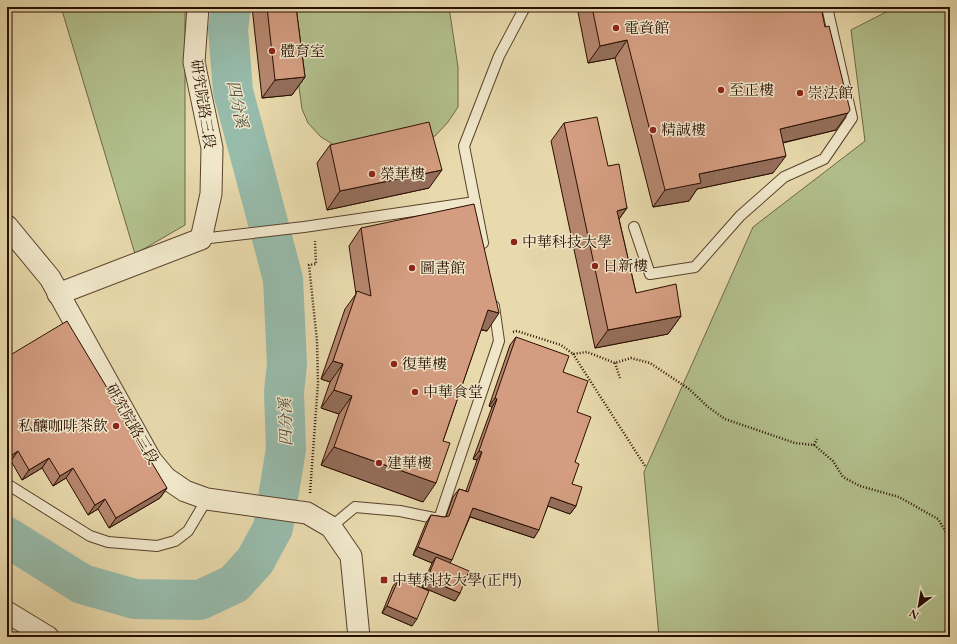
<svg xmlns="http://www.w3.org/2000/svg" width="957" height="644" font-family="'EB Garamond','Noto Serif TC',serif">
  <rect width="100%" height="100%" fill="#e8daad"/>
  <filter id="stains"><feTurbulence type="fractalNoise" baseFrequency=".005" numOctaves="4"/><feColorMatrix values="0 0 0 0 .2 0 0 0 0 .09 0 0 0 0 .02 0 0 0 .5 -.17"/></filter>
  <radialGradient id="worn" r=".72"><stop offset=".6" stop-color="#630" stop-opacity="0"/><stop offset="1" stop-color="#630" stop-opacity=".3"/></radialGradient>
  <g fill="#b2c08d" stroke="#6e6746">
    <path d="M61,7h124v218l-50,29z"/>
    <path d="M288,7h161l9,60v40l-10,15 -13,14 -58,12 -43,-3 -13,-8 -13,-14 -6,-14z"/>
    <path d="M896,7h54v630h-291l-15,-165 109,-245 112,-86 -14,-111z"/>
  </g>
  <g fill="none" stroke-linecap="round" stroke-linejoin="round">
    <path stroke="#97bbab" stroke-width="40" d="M7,537l75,47 53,15 65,1 34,-16 21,-23 18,-33 13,-79 -2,-57 3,-28 -4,-85 -50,-188 -5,-62 3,-22"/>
    <g stroke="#5a412b" stroke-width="12">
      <g id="service">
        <path d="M634,227l16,47 45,-7 45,-51 44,-39 40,-18 28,-41 -25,-111"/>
        <path d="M201,239l103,-12 171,-25"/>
        <path d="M483,243l-19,-97 35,-90 26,-49"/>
        <path d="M7,484l83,52 18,6 49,4 18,-5 13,-10 19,-32"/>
        <path d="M331,527l24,-20 45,4 39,8 60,-178 -5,-35"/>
      </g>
    </g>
    <g stroke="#5a412b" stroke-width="23">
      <g id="minor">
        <path d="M7,226l43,52 101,182 15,18 19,13 22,8 100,14 24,14 20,29 8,81"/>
        <path d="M58,294l143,-55 10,-45 1,-46 -18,-86 4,-55"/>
        <path d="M7,612l41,25"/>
      </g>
    </g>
    <g stroke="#2a0e00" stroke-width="2.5" stroke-dasharray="1 2" stroke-linecap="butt">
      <path d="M513,332l4,-1 44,14 12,9 14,-2 28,11 16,-5 19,5 39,26 19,18 17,12 70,24 19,2 19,16 10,16 17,9 39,11 39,22 12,20"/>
      <path d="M573,354l72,112"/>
      <path d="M615,363l5,15"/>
      <path d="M814,445l3,-6"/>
      <path d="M310,493l8,-110 -1,-42 -8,-76 7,-1 -1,-23"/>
    </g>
    <use href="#service" stroke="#f0e7ca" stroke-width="10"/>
    <use href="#minor" stroke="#f0e7ca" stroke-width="21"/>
  </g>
  <g fill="#b6876f" stroke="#2a0e00">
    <path d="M252,7h44l9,70 -13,18 -30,3z"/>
    <path d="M577,7h244l15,123 -53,13 -10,30 -76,16 -8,12 -36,6 -38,-149 -27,5z"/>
    <path d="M564,123l44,43 19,42 -8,11 17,74 45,23 -13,18 -73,14 -44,-207z"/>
    <path d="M330,145l99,43 -102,22 -10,-47z"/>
    <path d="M361,228l126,103 -6,-1 -38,111 -20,61 -102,-37 18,-51 -18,-6 9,-26 -9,-3 24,-70 11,-15 -7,-48z"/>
    <path d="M516,337l47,35 14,40 -2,50 -3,22 4,22 -6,8 -22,-8 -14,32 -64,-21 -20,46 10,30 -5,8 -33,-14 10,-24 -19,-8 13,-32 5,-8 13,2h2l7,-20 6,-8 7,2 11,-31 -4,-1 19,-52 -3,-1 21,-61z"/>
    <path d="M7,357l160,131 -7,10 -51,30 -11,-19 -10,6 -22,-37 -13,8 -11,-18 -20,12 -11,-19 -4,2z"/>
    <path d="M399,578l13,48 -30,-13 11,-27z"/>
  </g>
  <g fill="#946e5a" stroke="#2a0e00">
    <path d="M627,40l-12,18 -27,5 12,-17z"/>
    <path d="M305,77l-13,18 -30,3 13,-18z"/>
    <path d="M848,113l-12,17 -68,16 12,-17z"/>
    <path d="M786,156l-13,17 -76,16 -8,12 -36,6 12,-17 34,-16z"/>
    <path d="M442,170l-13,18 -102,22 13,-19z"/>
    <path d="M627,208l-13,18 3,-15z"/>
    <path d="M488,310l11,3 -12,18 -12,-3z"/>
    <path d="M681,316l-13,18 -73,14 13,-18z"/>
    <path d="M333,361l10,3 -13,18 -9,-3z"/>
    <path d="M334,390l18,6 -13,18 -18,-6z"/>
    <path d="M495,398l2,1 -5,8 -3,-1z"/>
    <path d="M334,447l102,36 -13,19 -102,-37z"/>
    <path d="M18,451l-7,10 -4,2v-4l2,-2z"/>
    <path d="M479,451l3,1 -5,8 -4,-1z"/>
    <path d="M49,458l-7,10 -20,12 7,-10z"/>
    <path d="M73,468l-7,10 -13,8 7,-10z"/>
    <path d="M167,488l-7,10 -51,30 7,-10z"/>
    <path d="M551,497l25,9 -6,8 -25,-9z"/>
    <path d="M105,499l-7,10 -10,6 7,-10z"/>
    <path d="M473,508l66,22 -5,8 -66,-22z"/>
    <path d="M418,547l34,13 -6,8 -10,-11 -4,6 -19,-8z"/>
    <path d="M427,579l33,14 -5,8 -33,-14z"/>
    <path d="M387,606l30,13 -5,7 -30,-13z"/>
  </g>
  <g fill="#d49d81" stroke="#2a0e00">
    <path d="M267,7h29l9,70 -30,3z"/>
    <path d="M592,7h229l4,20 4,-1 21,84 -2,3 -68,16 6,27 -87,18 2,9 -36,7 -38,-150 -27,6z"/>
    <path d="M597,117l11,49 11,-2 8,44 -10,3 19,82 40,-9 5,32 -73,14 -44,-207z"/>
    <path d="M429,122l13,48 -102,21 -10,-46z"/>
    <path d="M474,204l25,109 -11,-3 -45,131 7,2 -14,40 -102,-36 18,-51 -18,-6 9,-26 -10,-3 24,-70 14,5 -10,-68z"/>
    <path d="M67,321l100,167 -51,30 -11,-19 -10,6 -22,-37 -13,8 -11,-18 -20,12 -11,-19 -9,6 -2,-3v-97z"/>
    <path d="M516,337l53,19 -6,16 25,9 -11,31 14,5 -16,45 4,2 -7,20 10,3 -6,19 -25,-9 -12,33 -66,-22 -21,52 -34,-13 13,-32 13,2 5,-1 10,-27 9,3 14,-40 -3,-1 18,-52 -2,-1z"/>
    <path d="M436,557l33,14 -9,22 -33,-14z"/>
    <path d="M399,578l30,13 -12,28 -30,-13z"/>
  </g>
  <g fill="#8f2418" stroke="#f0e7ca" stroke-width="1.5">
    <circle cx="616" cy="28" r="4"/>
    <circle cx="272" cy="51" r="4"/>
    <circle cx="721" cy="90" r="4"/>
    <circle cx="800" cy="93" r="4"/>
    <circle cx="653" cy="130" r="4"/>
    <circle cx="372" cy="174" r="4"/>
    <circle cx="514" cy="242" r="4"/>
    <circle cx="595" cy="266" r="4"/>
    <circle cx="412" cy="268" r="4"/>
    <circle cx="394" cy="364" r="4"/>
    <circle cx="415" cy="392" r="4"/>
    <circle cx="116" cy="426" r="4"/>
    <circle cx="379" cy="463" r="4"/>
    <rect x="380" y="576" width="8" height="8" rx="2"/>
  </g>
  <g text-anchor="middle" stroke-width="3" stroke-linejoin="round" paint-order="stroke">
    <g font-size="15" fill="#2a0e00" stroke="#f0e7ca" text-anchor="start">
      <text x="624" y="33">電資館</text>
      <text x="280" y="56">體育室</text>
      <text x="729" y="95">至正樓</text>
      <text x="808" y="98">崇法館</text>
      <text x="661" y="135">精誠樓</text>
      <text x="380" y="179">榮華樓</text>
      <text x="522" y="247">中華科技大學</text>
      <text x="603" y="271">日新樓</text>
      <text x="420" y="273">圖書館</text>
      <text x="402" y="369">復華樓</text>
      <text x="423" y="397">中華食堂</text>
      <text x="108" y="431" text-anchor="end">私釀咖啡茶飲</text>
      <text x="387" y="468">建華樓</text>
      <text x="392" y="585">中華科技大學(正門)</text>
    </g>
    <g font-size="15" fill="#2a0e00" stroke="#f0e7ca">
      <text transform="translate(203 104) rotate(81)" y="5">研究院路三段</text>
      <text transform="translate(132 424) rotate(60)" y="5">研究院路三段</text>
    </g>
    <g font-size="16" font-style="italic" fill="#504b3c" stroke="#f0e7ca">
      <text transform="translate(238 104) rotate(78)" y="6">四分溪</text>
      <text transform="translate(285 422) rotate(-91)" y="6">四分溪</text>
    </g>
  </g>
  <rect width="957" height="644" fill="none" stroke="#e8daad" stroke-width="24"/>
  <rect x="8" y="8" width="941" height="628" fill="none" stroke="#2a0e00" stroke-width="2"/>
  <rect x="12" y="12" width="933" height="620" fill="none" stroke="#2a0e00"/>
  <g transform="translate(919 606) rotate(211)" stroke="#f0e7ca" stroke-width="3" paint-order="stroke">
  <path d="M0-3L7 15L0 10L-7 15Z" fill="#2a0e00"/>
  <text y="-6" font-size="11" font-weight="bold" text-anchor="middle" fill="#2a0e00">N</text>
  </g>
  <rect width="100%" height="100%" filter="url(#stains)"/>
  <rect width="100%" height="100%" fill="url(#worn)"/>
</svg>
